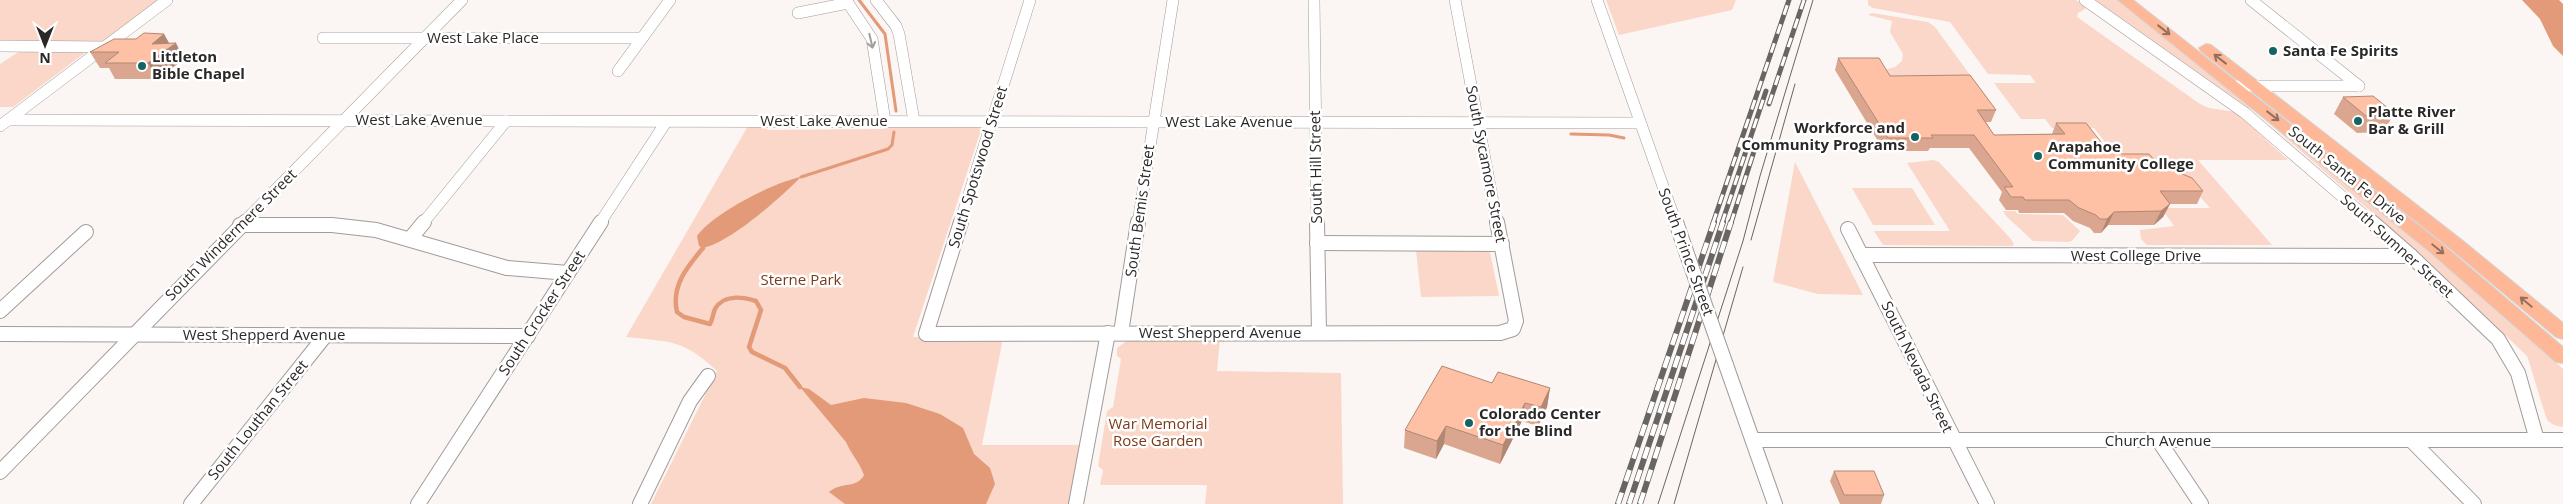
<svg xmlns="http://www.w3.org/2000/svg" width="2563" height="504" font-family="'Open Sans',sans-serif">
  <rect width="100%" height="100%" fill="#fbf6f3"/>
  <g fill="#fad7c8">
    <path d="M0,0h158l-56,42 -102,2z"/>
    <path d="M1606,0h130l-4,10 -113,25z"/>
    <path d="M1868,0h208l8,5 1,4 -7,4 -1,4 123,87 9,4 27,4 52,48h-90l74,85h-125l-6,-6 -1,-9 34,-4 -13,-18h49l-42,-48 -40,-1 -10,-12 -10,-1 -14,-18h-42l-7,-9h-24l-27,-36h42l-6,-8 -42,-1 -38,-52 -77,-14 -5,-3z"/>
    <path d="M2095,0h26c150,120 303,237 442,369v58c-6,-1 -10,-2 -15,-6 -3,-4 -17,-55 -21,-65l-100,-96 -168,-145z"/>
    <path d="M1872,13l56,9 7,5 43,59h-89l-9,-15 15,-4 7,-6 1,-7 -13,-22 2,-11 -24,-6z"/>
    <path d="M20,51l66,1 -73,55h-13v-43z"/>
    <path d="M890,125l92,2 -69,210 90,1 -21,107h104l-10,59h-425l66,-133c-34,-32 -46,-29 -91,-34l122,-211h14l6,4 114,-1z"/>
    <path d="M1934,160l5,2 71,76 4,6 -2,2 -129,-1 -9,-14h76l-43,-68z"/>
    <path d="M1795,162l68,133 -45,-1 -45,-12z"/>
    <path d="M1852,188h60l23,37h-62z"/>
    <path d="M2003,211h12l3,3 45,1 17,16 -8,10 -4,1 -35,-1 -27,-25z"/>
    <path d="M1416,250l74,2 9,44 -78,1z"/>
    <path d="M1220,338l-3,33 124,2 2,131h-138l2,-19h-107l3,-15 -5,-4 9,-55 6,-4 8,-48 -4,-3v-8l11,-8z"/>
  </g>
  <g fill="#e29a78">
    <path d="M2522,0h37l4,4v52l-10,-10 -13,-27z"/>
    <path d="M801,177c-21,21 -70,65 -98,71l-4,-2 -2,-10c15,-22 77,-54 104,-59z"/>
    <path d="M800,387l9,2 22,16 33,-7 42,5 34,11 23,14 11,26 16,14 5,16 -9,20h-141l-16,-12c13,-11 28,-3 35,-17 -4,-12 -13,-21 -18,-33z"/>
  </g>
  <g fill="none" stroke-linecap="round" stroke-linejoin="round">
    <g stroke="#e29a78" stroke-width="3">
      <path d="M859,0l26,34 11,77"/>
      <path d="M1571,134l38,1 15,3"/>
      <path d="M801,177l87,-28 4,-4 2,-13"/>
    </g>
    <path stroke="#e29a78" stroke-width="4.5" d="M703,248c-16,19 -32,38 -26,64l7,5 26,7c3,-5 3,-11 5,-15 8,-15 28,-12 41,-8l5,9 -12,37 3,5 33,16 15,19"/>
    <g stroke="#a19c9a" stroke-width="12">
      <g id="minor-far1">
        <path d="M846,0l26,39 13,82"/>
        <path d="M876,0l20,26 3,8 15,87"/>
        <path d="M1314,0l3,223"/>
        <path d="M1455,0l42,223"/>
        <path d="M1597,0l79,223"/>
        <path d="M2085,0l160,113 128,110"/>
        <path d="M2251,0l108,86"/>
        <path d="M798,13l50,-10"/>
        <path d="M323,38h319"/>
        <path d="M0,46l105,1"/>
        <path d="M618,71l52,-71"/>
        <path d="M2235,86h124"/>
        <path d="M8,120l1631,3"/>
        <path d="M0,126l167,-126"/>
        <path d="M243,223l219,-223"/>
        <path d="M423,223l83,-102"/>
        <path d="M600,223l66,-101"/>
        <path d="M960,223l70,-223"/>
        <path d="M1138,223l35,-223"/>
      </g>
    </g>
    <g stroke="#a19c9a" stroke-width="16">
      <g id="minor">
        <path d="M961,222l-35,112 574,-1 13,-4 3,-8 -19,-99"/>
        <path d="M1317,222l2,111"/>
        <path d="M1676,222l12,35"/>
        <path d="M2372,222l39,34 87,83 20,34 19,67"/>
        <path d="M240,225h92l44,5 131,38 61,5"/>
        <path d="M1848,229l139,275"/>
        <path d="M410,239l14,-17"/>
        <path d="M1317,243l185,1"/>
        <path d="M1861,255l550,1"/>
        <path d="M0,311l86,-79"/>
        <path d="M1121,333l17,-111"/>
        <path d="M0,334l528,2"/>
        <path d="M1726,365l49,139"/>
        <path d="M1753,440h810"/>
        <path d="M2411,440l63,64"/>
        <path d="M2159,441l42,63"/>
        <path d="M0,472l245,-250"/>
        <path d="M191,504l134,-168"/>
        <path d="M418,504l183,-282"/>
        <path d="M640,504l50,-103 18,-25"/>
        <path d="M1076,504l32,-171"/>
      </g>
    </g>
    <g stroke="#d5d4d4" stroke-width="2">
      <g id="highway">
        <path d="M2118,0h15l308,243 122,104v16l-7,-1 -127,-111z"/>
        <path d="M2206,44l5,1 252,196 100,82v16l-7,-2 -105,-88 -250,-198 -2,-3z"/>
      </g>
    </g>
    <use href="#minor-far1" stroke="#fff" stroke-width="11"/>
    <use href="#minor" stroke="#fff" stroke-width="14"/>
    <use href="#highway" fill="#feb898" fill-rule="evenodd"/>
    <g stroke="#686563" stroke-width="1">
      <path d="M1751,240l44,-156"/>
      <path d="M1658,504l85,-263 17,-65 53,-176"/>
      <path d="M1674,504l69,-237"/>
    </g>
    <g stroke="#686563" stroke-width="5">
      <g id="rail-far1">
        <path d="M1769,104l35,-104"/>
        <path d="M1713,223l76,-223"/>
        <path d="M1722,223l44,-132"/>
        <path d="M1731,223l25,-78"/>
      </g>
    </g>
    <g stroke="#686563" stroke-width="6">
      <g id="rail">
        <path d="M1618,504l96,-282"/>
        <path d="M1629,504l94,-282"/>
        <path d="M1640,504l91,-282"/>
      </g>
    </g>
    <use href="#rail-far1" stroke="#fff" stroke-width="3" stroke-dasharray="10" stroke-linecap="butt"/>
    <use href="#rail" stroke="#fff" stroke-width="4.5" stroke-dasharray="12" stroke-linecap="butt"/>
    <g stroke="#a19c9a" stroke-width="16" stroke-linecap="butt">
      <path id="minor-bridge" d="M1688,257l38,108"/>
    </g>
    <use href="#minor-bridge" stroke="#fff" stroke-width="14"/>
  </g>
  <g fill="#daa68f">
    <path d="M164,34l5,9 15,16 -27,20h-42l-6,-11h-9l-10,-16z"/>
    <path d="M1838,58l52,18 106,34 -5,12h-5l8,13 58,-1 4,-11 49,24 17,7 36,10 45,27 -6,13h-27l-7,13 -9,8h-46l-7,8h-7l-4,-5 -17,-7 -9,-8h-45l-1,-3h-12l-7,-10 3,-8 -33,-44h-39l-2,3h-44l-49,-81z"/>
    <path d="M2343,97l50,18 -9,17 -27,1 -23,-19z"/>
    <path d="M1492,383l58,5 -3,19 -9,19 -16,-5 -22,43 -56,-20 -8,15 -32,-11 1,-18z"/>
    <path d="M1834,471l50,24 -3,9h-41l-10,-23z"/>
  </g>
  <g fill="#b28774">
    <path d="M164,34l7,13 5,-4 8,16 -27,20 -9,-16 4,-19z"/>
    <path d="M2170,204l-7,13 -9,8 7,-14z"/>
    <path d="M2114,212l-6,13 -7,8 6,-14z"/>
    <path d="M1550,388l-3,19 -9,19 3,-19z"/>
    <path d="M1525,403l-3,18 -22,43 3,-19z"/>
    <path d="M1446,426l-2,18 -8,15 1,-18z"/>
  </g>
  <g fill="#fec1a6" stroke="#b28774">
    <path d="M144,33l20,1 -12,10 24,-1 -28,20h-43l14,-11h-29l24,-13h22z"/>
    <path d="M1838,58h41l11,18 80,-1 26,35h-19l17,25 71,-1 -9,-11h30l19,24h12l5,7h27l9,10 34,14 11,13h-43l10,13 -9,7 -47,1 -7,7h-7l-4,-4 -17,-7 -10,-8h-44l-2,-3h-12l-7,-10h9l-39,-52h-43l2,3h-45z"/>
    <path d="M2373,96l20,16v3l-27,1 -23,-19z"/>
    <path d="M1442,366l50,17 6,-11 52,16 -9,19 -16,-4 -22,42 -57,-19 -9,15 -32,-11z"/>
    <path d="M1834,471h40l10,24h-40z"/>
  </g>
  <defs><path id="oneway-shaft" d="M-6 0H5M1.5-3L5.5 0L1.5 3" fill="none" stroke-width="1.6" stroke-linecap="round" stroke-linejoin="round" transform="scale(1.25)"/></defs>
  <g stroke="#947060">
    <use href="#oneway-shaft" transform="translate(2164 30) rotate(38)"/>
    <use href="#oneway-shaft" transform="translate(2220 59) rotate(-142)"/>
    <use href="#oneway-shaft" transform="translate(2273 116) rotate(38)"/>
    <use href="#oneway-shaft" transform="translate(2438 249) rotate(39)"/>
    <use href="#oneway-shaft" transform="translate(2526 302) rotate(-140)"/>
  </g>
  <use stroke="#a09f9e" href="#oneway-shaft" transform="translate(871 41) rotate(77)"/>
  <g fill="#146464" stroke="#fff" stroke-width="2">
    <circle cx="2273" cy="51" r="5"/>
    <circle cx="142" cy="66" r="5"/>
    <circle cx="2358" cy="121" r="5"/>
    <circle cx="1915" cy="137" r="5"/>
    <circle cx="2038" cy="156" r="5"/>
    <circle cx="1469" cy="423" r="5"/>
  </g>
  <g text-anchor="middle" stroke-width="5" stroke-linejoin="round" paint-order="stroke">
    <g font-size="15" fill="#2b2928" stroke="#fff">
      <text x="483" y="43">West Lake Place</text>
      <text x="419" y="125">West Lake Avenue</text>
      <text x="824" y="126">West Lake Avenue</text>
      <text x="1229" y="127">West Lake Avenue</text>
      <text transform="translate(1486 164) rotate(79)" y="5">South Sycamore Street</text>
      <text transform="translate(978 167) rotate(-73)" y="5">South Spotswood Street</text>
      <text transform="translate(1316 167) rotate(-91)" y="5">South Hill Street</text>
      <text transform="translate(2347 175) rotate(39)" y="5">South Santa Fe Drive</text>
      <text transform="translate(1140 211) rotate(-82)" y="5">South Bemis Street</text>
      <text transform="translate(231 235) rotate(-45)" y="5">South Windermere Street</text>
      <text transform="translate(2397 246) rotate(42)" y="5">South Sumner Street</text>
      <text transform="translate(1686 252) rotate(70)" y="5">South Prince Street</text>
      <text x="2136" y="261">West College Drive</text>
      <text transform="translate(542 313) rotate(-57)" y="5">South Crocker Street</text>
      <text x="1220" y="338">West Shepperd Avenue</text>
      <text x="264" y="340">West Shepperd Avenue</text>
      <text transform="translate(1917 367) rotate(64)" y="5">South Nevada Street</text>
      <text transform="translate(258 420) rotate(-51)" y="5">South Louthan Street</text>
      <text x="2158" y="446">Church Avenue</text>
    </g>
    <g font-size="15" font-weight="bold" fill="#2b2928" stroke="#fff" text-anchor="start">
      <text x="2283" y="56">Santa Fe Spirits</text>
      <text x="152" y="62">Littleton<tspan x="152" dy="17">Bible Chapel</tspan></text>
      <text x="2368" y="117">Platte River<tspan x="2368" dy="17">Bar &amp; Grill</tspan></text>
      <text x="1905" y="133" text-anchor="end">Workforce and<tspan x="1905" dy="17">Community Programs</tspan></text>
      <text x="2048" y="152">Arapahoe<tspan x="2048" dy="17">Community College</tspan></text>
      <text x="1479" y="419">Colorado Center<tspan x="1479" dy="17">for the Blind</tspan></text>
    </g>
    <g font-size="15" fill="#7d3a18" stroke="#fff">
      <text x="801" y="285">Sterne Park</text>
      <text x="1158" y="429">War Memorial<tspan x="1158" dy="17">Rose Garden</tspan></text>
    </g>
  </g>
  <g transform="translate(45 45) rotate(180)" stroke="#ffffff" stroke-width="4" paint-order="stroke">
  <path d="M0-4L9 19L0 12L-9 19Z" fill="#2b2928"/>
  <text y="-8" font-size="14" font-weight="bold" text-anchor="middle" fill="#2b2928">N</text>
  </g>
</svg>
